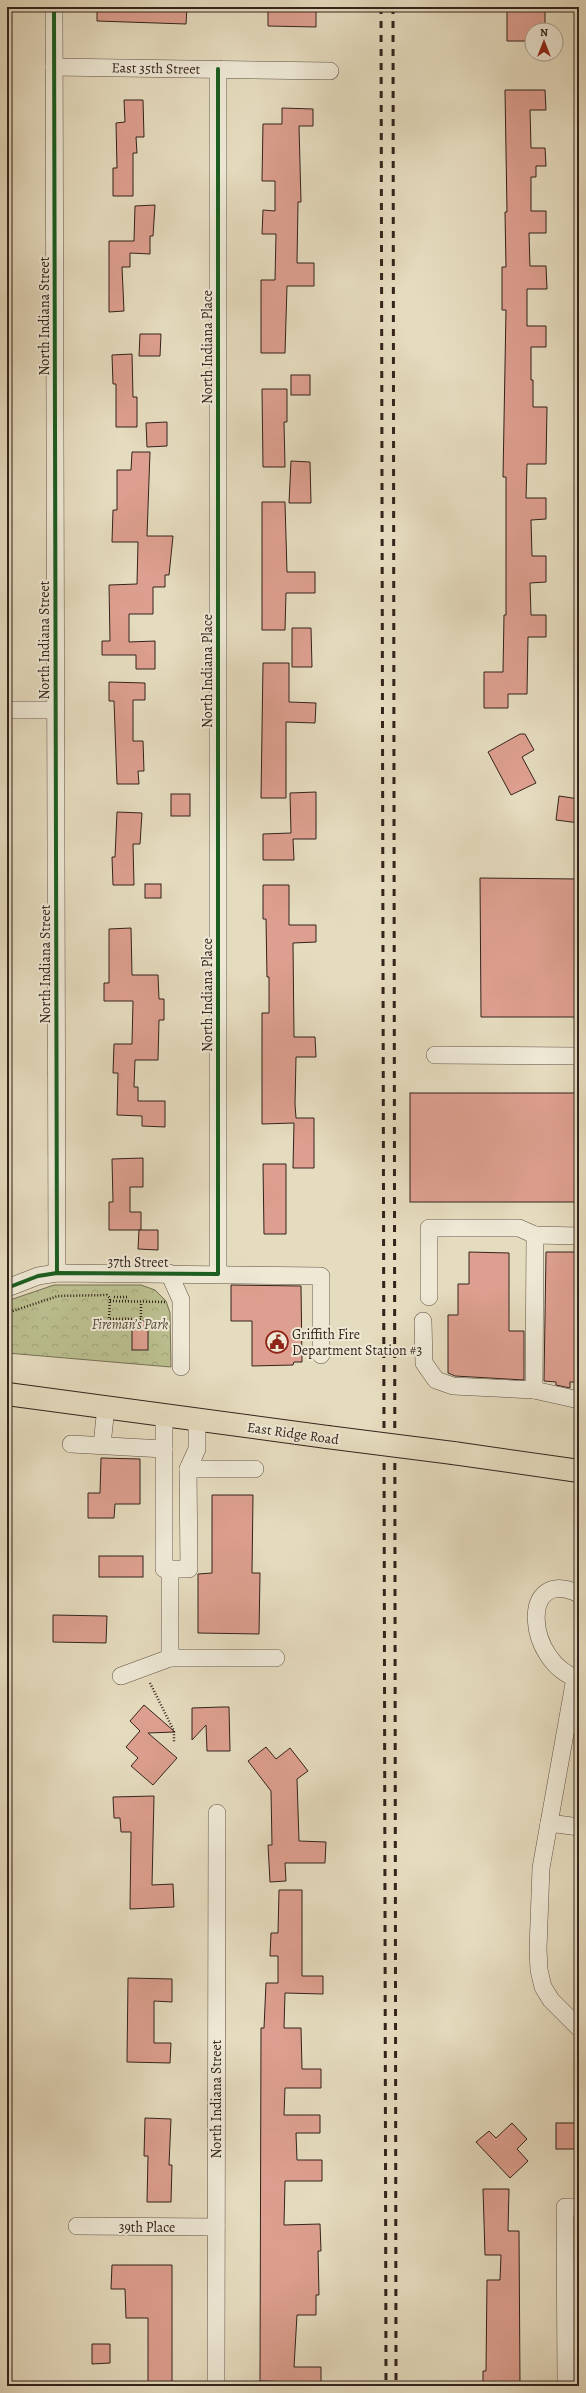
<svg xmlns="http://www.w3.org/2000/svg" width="586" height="2393" font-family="Alegreya,serif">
  <defs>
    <pattern id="park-crowns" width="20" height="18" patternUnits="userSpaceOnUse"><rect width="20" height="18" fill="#babe8e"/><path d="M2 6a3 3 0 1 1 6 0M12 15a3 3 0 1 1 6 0" fill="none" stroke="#a0a37a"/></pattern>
  </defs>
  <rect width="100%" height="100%" fill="#e5dbbe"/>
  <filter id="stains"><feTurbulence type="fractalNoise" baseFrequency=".005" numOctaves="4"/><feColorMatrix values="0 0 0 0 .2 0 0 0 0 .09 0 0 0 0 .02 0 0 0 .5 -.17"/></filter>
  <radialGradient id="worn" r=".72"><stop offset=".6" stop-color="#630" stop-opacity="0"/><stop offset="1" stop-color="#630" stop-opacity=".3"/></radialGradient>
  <path fill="url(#park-crowns)" stroke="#777055" d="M54,1285h87l14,5 11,11 4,12 1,54 -164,-14v-52z"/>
  <g fill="#dd9f8f" stroke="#34231c">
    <path d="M97,7h90l-1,17 -89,-3z"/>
    <path d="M268,7h48v20l-48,-1z"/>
    <path d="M507,8l38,1v21h-13v11h-25z"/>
    <path d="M505,90h40l1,20h-16l1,38h14l1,18h-10v11h-5v34h15v22h-17l1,33h16l1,23h-20v37h19v21h-15v33h2v27h14l-1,57h-19l-1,34h20v21l-15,1 1,36h14v26l-16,1 1,32h15v22h-18l-1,57h-19v14h-24v-36h19l1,-57h2v-138h-3l3,-167h-4v-43h4l-1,-55h2z"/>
    <path d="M124,100h19l1,37h-8l1,16h-4v43h-20v-28h4l-1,-45 9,-1z"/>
    <path d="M282,108l31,1v17h-14l2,76h-3l-1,61h17v23h-27l-2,67h-24v-73h14l1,-46h-14l1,-24 12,1v-30h-13l1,-57h19z"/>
    <path d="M155,205l-2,31h-3v18l-20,-1v14h-8l2,44 -15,1v-71h25l1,-35z"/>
    <path d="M140,334h21l-1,22h-21z"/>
    <path d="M132,354l1,43h4v30h-21v-43h-3l-1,-29z"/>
    <rect x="291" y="375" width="19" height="20"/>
    <path d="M262,389h25v33h-3l1,45h-22z"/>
    <path d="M167,422v24l-20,1 -1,-24z"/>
    <path d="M132,452h18l-3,84h26l-4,39h-4v12h-12v27h-24v28l26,-1v28h-19v-14h-34v-14h8l-1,-56 28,-1 1,-42h-26l1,-32h4v-40h14z"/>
    <path d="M291,461l19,1 1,41h-22z"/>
    <path d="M262,502h23l2,70h28v21h-29l-1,37h-23z"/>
    <path d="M292,628h19l1,39h-20z"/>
    <path d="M263,663h26v39l27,1 -1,20 -29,-1v76h-25z"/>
    <path d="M109,682l36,1v17h-12v41h10l1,30h-6l1,13h-22l-3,-83h-5z"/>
    <path d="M520,734h5l9,16 -12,7 14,26 -25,12 -23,-43z"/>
    <path d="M316,792v47h-23l1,21h-31v-26l28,-1 -1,-40z"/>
    <rect x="171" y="794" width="19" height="22"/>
    <path d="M559,796l20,3v24l-23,-3z"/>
    <path d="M117,812l25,1 -2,31h-7l1,41h-21l-1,-28h3z"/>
    <path d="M480,878l99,1v138h-98z"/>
    <rect x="145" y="884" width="16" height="14"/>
    <path d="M263,885h26v40h27v17l-23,1 1,94h21l1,20h-20l-1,47 1,14h18v50h-21l1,-45 -32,1v-111h7v-36h-2l-1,-58h-3z"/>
    <path d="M131,928l1,47h26l1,24h5v21h-5l-1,40h-23l-1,27h4v14h27v26l-23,-1v-10l-25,-1 1,-42h-5l1,-29h18l1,-43h-29v-18h5v-54z"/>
    <rect x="410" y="1093" width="169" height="109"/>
    <path d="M143,1158v29h-13v25h11v18h-32v-28h4l-1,-43z"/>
    <path d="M263,1164h23v70h-22z"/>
    <path d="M139,1230h19v20l-20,-1z"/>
    <path d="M469,1252l40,1v78h15v49l-69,-4 -7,-3v-58h10v-31h11z"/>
    <path d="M546,1252h33v130h-9v6l-14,-3v-3l-12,-1z"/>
    <path d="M231,1285l70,1 1,76h-8l-1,3 -41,1v-45h-21z"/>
    <rect x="132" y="1321" width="16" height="29"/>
    <path d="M101,1458l39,1v45h-25l-1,14h-26v-25h12z"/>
    <path d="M212,1495h41l-1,78h8l-1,61 -61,-1v-59l14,-1z"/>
    <rect x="99" y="1556" width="44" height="21"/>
    <path d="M53,1615l54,1 -1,27 -53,-1z"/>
    <path d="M144,1705l31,27 -27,1 29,25 -24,27 -22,-19 7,-8 -12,-11 14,-16 -10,-10z"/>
    <path d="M222,1707h7l1,44h-23l-1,-26 -14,15v-32z"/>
    <path d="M266,1747l10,12 14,-11 18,23 -11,8 2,62 27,1 -1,21h-40l1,18 -16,1 -2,-37h4l-1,-54 -23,-30z"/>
    <path d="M154,1796l-2,89 21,-1 1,23 -44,2 1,-77h-10l-1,-14h-6l-1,-21z"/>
    <path d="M279,1890h23v86h21v18l-38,-1 -1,35h17l1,41h19v19h-36l-1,27h36v18h-24l1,27h25v21h-37l-1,44 36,-1 1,27h-3l1,44h-3v20h-19l-3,52h27v19h-22v-4l-39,-1 1,-353h3l2,-45h12v-27h-8l1,-23h7z"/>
    <path d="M128,1978l44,1v23l-18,-1v42h17l-1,20 -43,-1z"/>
    <path d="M145,2118l26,1 -2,46h3l-1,37h-24l1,-46h-4z"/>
    <path d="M512,2123l15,16 -10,10 11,12 -18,17 -34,-36 13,-11 7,7z"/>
    <rect x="556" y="2123" width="23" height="26"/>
    <path d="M483,2189h26l-1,42h11l1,155h-37v-15h3l1,-91h13l1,-25h-16z"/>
    <path d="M112,2265h60v121h-24v-68h-22l-1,-29h-14z"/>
    <path d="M92,2344h18v19l-18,1z"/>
  </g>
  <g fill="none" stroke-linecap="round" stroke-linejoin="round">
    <g stroke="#605144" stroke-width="18">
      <g id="minor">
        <path d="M54,7l3,1266"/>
        <path d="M54,67l276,4"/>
        <path d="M218,69v1205"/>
        <path d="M7,710h48"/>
        <path d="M435,1055l144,1"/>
        <path d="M579,1236l-44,-1 -1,155 45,10"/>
        <path d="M169,1273l12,27v67"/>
        <path d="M7,1288l31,-12 19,-3 264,3v79"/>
        <path d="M429,1297v-69h90l16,7"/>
        <path d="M423,1321l1,42 12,17 17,6 81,4"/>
        <path d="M164,1415v154h25l-1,-100 9,-20v-29"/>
        <path d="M71,1444l93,5"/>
        <path d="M102,1445l4,-38"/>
        <path d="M188,1469h67"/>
        <path d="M170,1569v89h106"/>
        <path d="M579,1594c-61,-29 -53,70 0,85"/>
        <path d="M121,1676l49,-18"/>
        <path d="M575,1678l-34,190 -3,81 1,21 4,17 8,13 28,28"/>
        <path d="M549,1823l30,4"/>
        <path d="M77,2226l139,1"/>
        <path d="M216,2386l1,-573"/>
        <path d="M566,2386l-1,-179h14"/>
      </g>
    </g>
    <g stroke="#34231c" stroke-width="24">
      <g id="major">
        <path d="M7,1394l320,43"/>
        <path d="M453,1453l126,18"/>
      </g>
    </g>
    <g stroke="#34231c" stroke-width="2.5" stroke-dasharray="1 2" stroke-linecap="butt">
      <path d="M114,1297h14"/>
      <path d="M110,1301l55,1"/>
      <path d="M7,1313l51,-17 49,-1 3,3 -1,21h32v-17"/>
      <path d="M150,1683l24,48v11"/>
    </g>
    <use href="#minor" stroke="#eee8d5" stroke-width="17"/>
    <use href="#major" stroke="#e5dbbe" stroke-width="22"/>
    <g stroke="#34231c" stroke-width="3" stroke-dasharray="7 7" stroke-linecap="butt">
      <path d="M381,7l5,2379"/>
      <path d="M393,7l3,2379"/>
    </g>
    <g stroke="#34231c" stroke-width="24" stroke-linecap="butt">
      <path id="major-bridge" d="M327,1437l126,16"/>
    </g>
    <use href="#major-bridge" stroke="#e5dbbe" stroke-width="22"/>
    <g stroke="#eee8d5" stroke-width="6">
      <g id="cycleway">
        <path d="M54,7l3,1266"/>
        <path d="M7,1288l31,-12 19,-3 161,1v-1205"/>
      </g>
    </g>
    <use href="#cycleway" stroke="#1b5e20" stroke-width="4"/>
  </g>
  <defs>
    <g id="civic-ring" transform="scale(1.15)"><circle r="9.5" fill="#eee8d5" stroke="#8f2418" stroke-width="1.5"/><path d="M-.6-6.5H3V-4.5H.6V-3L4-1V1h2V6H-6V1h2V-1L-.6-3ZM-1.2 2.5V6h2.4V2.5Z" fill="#8f2418"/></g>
  </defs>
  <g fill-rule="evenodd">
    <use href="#civic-ring" x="277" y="1342"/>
  </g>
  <g text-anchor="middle" stroke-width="4" stroke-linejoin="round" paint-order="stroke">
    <g font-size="14" fill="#34231c" stroke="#eee8d5">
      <text transform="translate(156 68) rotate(1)" y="5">East 35th Street</text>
      <text transform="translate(44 316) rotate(-90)" y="5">North Indiana Street</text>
      <text transform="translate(207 347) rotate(-90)" y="5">North Indiana Place</text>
      <text transform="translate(44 640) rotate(-90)" y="5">North Indiana Street</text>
      <text transform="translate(207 671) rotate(-90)" y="5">North Indiana Place</text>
      <text transform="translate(45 964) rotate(-90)" y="5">North Indiana Street</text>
      <text transform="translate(207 995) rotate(-90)" y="5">North Indiana Place</text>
      <text x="138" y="1267">37th Street</text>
      <text transform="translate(293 1433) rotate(8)" y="5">East Ridge Road</text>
      <text transform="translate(216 2099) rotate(-90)" y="5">North Indiana Street</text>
      <text x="147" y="2232">39th Place</text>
    </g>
    <g font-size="14" font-style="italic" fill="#564a38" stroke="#eee8d5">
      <text x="130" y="1329">Fireman’s Park</text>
    </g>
    <g font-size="14" fill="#34231c" stroke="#eee8d5" text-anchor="start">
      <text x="292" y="1339">Griffith Fire<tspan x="292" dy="16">Department Station #3</tspan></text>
    </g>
  </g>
  <rect width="586" height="2393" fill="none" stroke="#e5dbbe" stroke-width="24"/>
  <rect x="8" y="8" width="570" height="2377" fill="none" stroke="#34231c" stroke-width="2"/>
  <rect x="12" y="12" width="562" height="2369" fill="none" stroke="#34231c"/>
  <g transform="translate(544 42)"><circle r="19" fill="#eee8d5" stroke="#a4998b"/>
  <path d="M0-3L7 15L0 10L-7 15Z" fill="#8f2418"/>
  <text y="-6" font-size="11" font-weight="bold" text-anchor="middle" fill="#34231c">N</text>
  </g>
  <rect width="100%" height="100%" filter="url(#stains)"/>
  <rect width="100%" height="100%" fill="url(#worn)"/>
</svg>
